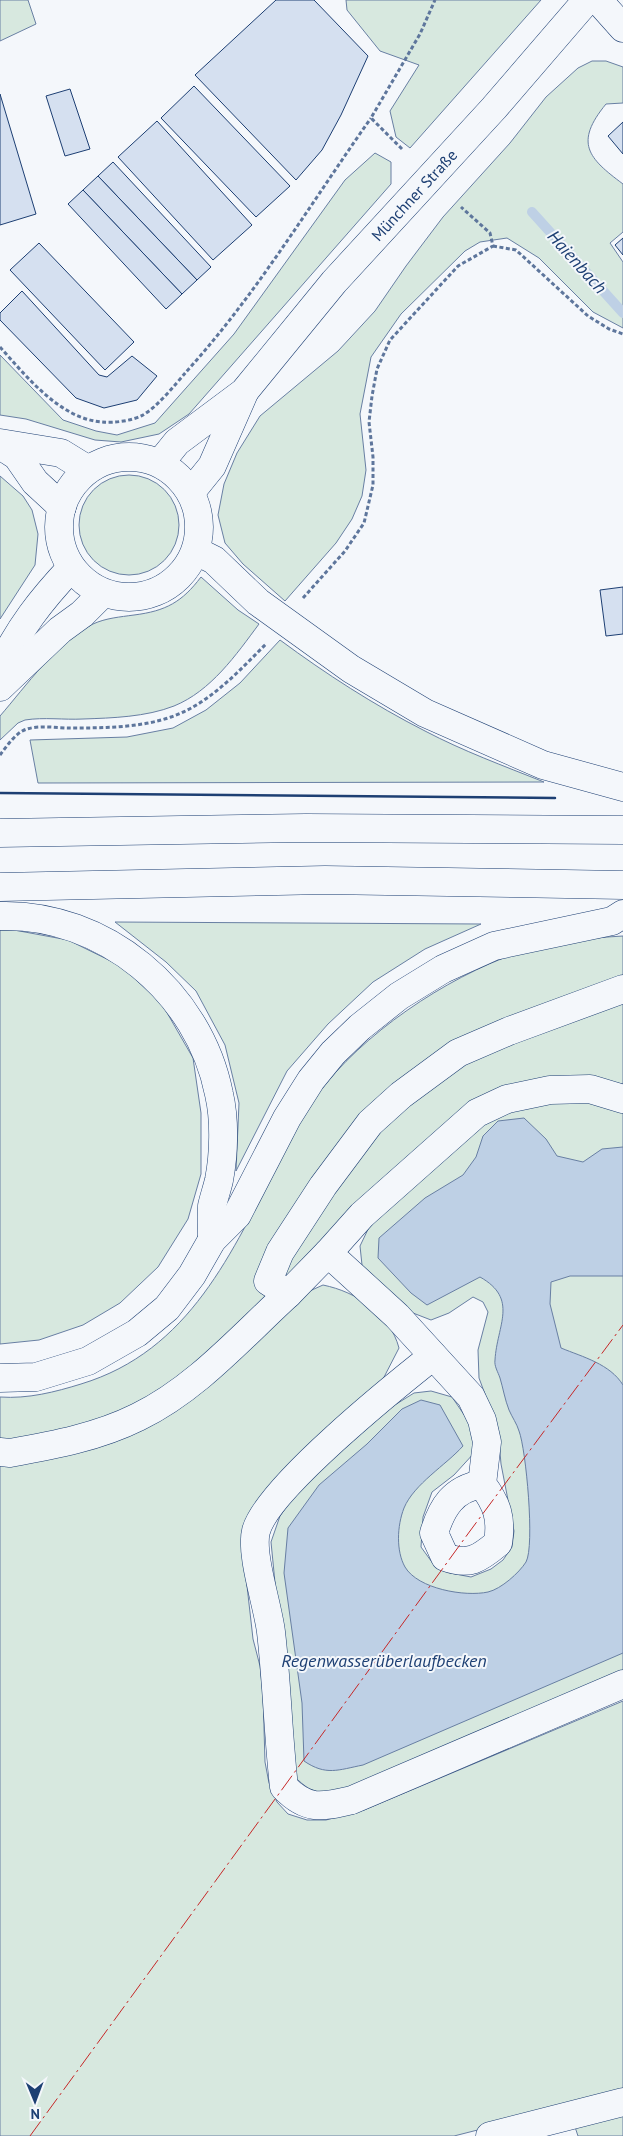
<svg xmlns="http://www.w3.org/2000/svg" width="623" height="2136" font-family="'PT Sans',sans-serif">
  <rect width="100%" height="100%" fill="#f4f7fb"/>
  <g fill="#d7e8df" stroke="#687fa3">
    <path d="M0,0h28l8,24 -36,17z"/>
    <path d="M346,0h195l-131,148 -14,-11 -6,-26 29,-46 -39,-14 -33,-41z"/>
    <path d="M592,61h14l17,6v36l-17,1c-32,39 -18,54 17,80v48l-13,11 13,19v66l-30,-16 -54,-54 -32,-20 -27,4 -15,9 -64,63 -30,43 -11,57 6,56 -4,26 -10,23 -16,24 -51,58 -42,-37 -18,-21 -7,-28 6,-31 13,-31 23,-37 78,-65 37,-40 31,-45 37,-49 67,-74 36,-46 32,-29z"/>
    <path d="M375,153l16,9v22l-202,230 -30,20 -38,8 -26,-2 -69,-21 -26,-4v-60l63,65 33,11 21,4 38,-12 79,-89 111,-154z"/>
    <circle cx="129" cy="525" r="50"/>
    <path d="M0,476l23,20 9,14 6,24 -3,31 -35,54z"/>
    <path d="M201,577l37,33 21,14c-23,31 -48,67 -85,82 -28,11 -62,12 -91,13 -19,1 -39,-2 -58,1l-7,3 -18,17v-24c26,-30 57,-74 93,-92 13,-6 27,-7 41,-9 32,-4 48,-13 67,-38z"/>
    <path d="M280,640c46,34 94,65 145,91 38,20 79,35 119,51l-506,1 -8,-43 97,-3 46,-9 33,-18 34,-27z"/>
    <path d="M115,922l366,2 -56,25 -52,33 -45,42 -41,47 -51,100 3,-68 -14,-58 -29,-54 -30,-29z"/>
    <path d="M0,930h14l54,10 53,26 41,38 31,54 8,55v61l-13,45 -30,48 -38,36 -37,22 -44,15 -39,4z"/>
    <path d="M623,936v44l-228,112 -128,201 -3,11 -52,50 -79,58 -133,32v-47c28,2 55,-5 81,-13 109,-33 151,-132 199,-225 11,-21 22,-44 37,-64 45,-61 128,-117 200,-142 34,-11 71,-15 106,-17z"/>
    <path d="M623,996v88l-41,-6 -44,2 -246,196h-8l-1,-10 35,-60 82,-101 57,-43z"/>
    <path d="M570,1098l53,13v560l-268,114c-29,8 -39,14 -61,-9l-23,-234 9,-26 19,-27 91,-81 24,-15 17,-2 21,6 19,28 4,27 -21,23 -22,17 -9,25 -2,30 13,18 16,8 21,4 20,-8 12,-9 9,-13 2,-16 -13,-67 -3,-35 -19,-51 -1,-28 10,-38 -5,-10 -10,-5 -24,16 -18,7 -18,-7 -51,-48 -2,-19 12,-25 124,-107z"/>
    <path d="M323,1285c34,7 67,29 76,63l-17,33 -86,82 -50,114 7,62 7,27 3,28 2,68 4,21 8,19 11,12 19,6h19l38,-10 259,-109v392l-169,43h-454v-674l79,-12 224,-156z"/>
    <path d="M623,2112v24h-45l-4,-12z"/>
  </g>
  <path fill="#bed0e5" stroke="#687fa3" d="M524,1118l22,21 11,17 26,6 19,-13 21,-2v129h-53l-19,6 -1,22 11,44c22,9 49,16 62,37v268l-260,112c-25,5 -37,11 -59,-4l-2,-58 -18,-130 4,-45 31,-43 48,-41 35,-35 19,-9 19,5 23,41c-17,19 -49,38 -59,62 -7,18 -8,43 1,59 13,22 60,30 83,25 13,-3 31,-19 38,-30 9,-16 0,-113 -7,-131 -2,-7 -7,-14 -10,-21 -4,-10 -6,-22 -9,-32 -2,-6 -6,-12 -5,-18 2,-35 24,-61 -15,-83l-53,28 -16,-12 -33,-35 1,-20 46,-40 38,-23 13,-18 7,-21 15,-15z"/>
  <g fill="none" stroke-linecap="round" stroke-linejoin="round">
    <path stroke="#bed0e5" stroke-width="10" d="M532,212l91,101"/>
  </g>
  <g fill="#d5e0f0" stroke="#1d3f73">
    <path d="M276,0h38l54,56 -27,59 -19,35 -26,30 -101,-105z"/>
    <path d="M194,86l96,100 -34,31 -95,-99z"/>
    <path d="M70,89l20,60 -25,7 -19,-60z"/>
    <path d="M0,94l36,120 -36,11z"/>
    <path d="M157,121l95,104 -39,35 -95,-103z"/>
    <path d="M623,122v32l-15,-18z"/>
    <path d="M113,162l98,105 -14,13 -99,-104z"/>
    <path d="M98,176l99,104 -15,14 -99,-104z"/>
    <path d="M83,190l99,104 -16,15 -98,-105z"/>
    <path d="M623,238v17l-8,-10z"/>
    <path d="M39,243l95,99 -29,28 -95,-100z"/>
    <path d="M22,291l77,84 8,2 25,-21 25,20 -20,24 -33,8 -28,-10 -76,-78v-7z"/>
    <path d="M623,587v47l-17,2 -6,-46z"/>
  </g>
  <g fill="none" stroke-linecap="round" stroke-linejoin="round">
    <g stroke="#1d3f73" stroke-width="29">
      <g id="minor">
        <path d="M598,0l25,28"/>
        <path d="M0,443l61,10 26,16"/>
        <path d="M0,445l17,11 18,26 27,25"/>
        <path d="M328,1253l-40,41 -20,-13 12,-29 43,-66 47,-63 31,-28 57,-42 51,-22 114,-42"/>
        <path d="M433,1356c-38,30 -166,133 -177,175 -6,23 12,75 15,101 6,51 7,103 13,155 23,24 38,20 68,13l271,-116"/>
        <path d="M0,1452l10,1c44,-8 88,-16 128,-36 58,-28 103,-80 150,-123"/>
        <path d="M482,1484c-29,5 -40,23 -48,49l11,24c24,9 34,2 53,-14 4,-25 -1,-39 -16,-59l5,-42 -5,-22 -11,-23 -74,-81 -69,-63 34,-38 115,-102 30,-14 43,-9 40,-1 33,10"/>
        <path d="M490,2136l133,-34"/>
      </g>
    </g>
    <g stroke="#1d3f73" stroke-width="29">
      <g id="major">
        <circle cx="129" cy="527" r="70"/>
        <path id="s1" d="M160,463l17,-21 67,-50 90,-110 160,-174 93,-108"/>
        <path d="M191,492l21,-26 32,-73"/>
        <path d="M0,668c19,-40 41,-68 71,-100"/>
        <path d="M0,687l60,-57 22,-16 21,-21"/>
      </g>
    </g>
    <g stroke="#1d3f73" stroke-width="29">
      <g id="highway">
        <path d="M196,551l18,9 44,42 93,67 74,44 118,52 80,22"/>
        <path d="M0,833l306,-5 317,2"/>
        <path d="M0,887l325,-7 298,5"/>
        <path d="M0,916c104,-3 199,76 219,178 6,26 5,60 0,86 -2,9 -5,17 -7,26 -1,11 0,23 0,34"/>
        <path d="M0,1378l36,-1 52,-16 49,-28 30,-25 25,-33 20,-35 25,-25 50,-97 24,-38 22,-27 27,-26 39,-31 44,-27 51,-23 118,-25 11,-7"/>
      </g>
    </g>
    <g stroke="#5e769c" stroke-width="3" stroke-dasharray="4 2.5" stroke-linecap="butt">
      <path d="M402,149l-31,-31 49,-84 15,-34"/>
      <path d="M493,246l23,4 72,66 21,13 14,5"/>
      <path d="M0,347c26,29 60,72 102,75 12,1 30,-1 41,-7 14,-8 32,-30 43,-43 70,-77 125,-169 185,-254"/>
      <path d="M303,598l42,-47 19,-28 9,-38v-28l-4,-35 3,-26 5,-27 13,-29 68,-74 35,-20 -3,-13 -29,-26"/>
      <path d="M0,755c7,-9 16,-23 27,-26 13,-4 30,-1 42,-1 34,0 70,0 102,-11 38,-13 67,-45 95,-73"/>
    </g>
    <use href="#minor" stroke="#f4f7fb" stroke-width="28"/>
    <use href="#major" stroke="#f4f7fb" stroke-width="28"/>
    <use href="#highway" stroke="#f4f7fb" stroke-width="28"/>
    <path stroke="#1d3f73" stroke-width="2.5" d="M0,793l555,5"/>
    <path stroke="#c62828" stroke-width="1" stroke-dasharray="18 4 2.5 4" stroke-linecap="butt" d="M30,2136l440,-605 153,-206"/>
  </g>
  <g text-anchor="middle" stroke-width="4" stroke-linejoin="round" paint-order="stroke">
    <g font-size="16" fill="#1d3f73" stroke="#f4f7fb">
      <text dy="6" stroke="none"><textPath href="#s1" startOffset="371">Münchner Straße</textPath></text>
    </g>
    <g font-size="18" font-style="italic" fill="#1d3f73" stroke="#f4f7fb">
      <text transform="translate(577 262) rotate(48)" y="6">Haienbach</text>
      <text x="384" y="1667">Regenwasserüberlaufbecken</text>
    </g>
  </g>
  <g transform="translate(35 2101) rotate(179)" stroke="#f4f7fb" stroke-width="4" paint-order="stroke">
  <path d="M0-4L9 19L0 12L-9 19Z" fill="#1d3f73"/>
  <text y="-8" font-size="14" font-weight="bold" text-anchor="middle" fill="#1d3f73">N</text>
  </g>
</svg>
